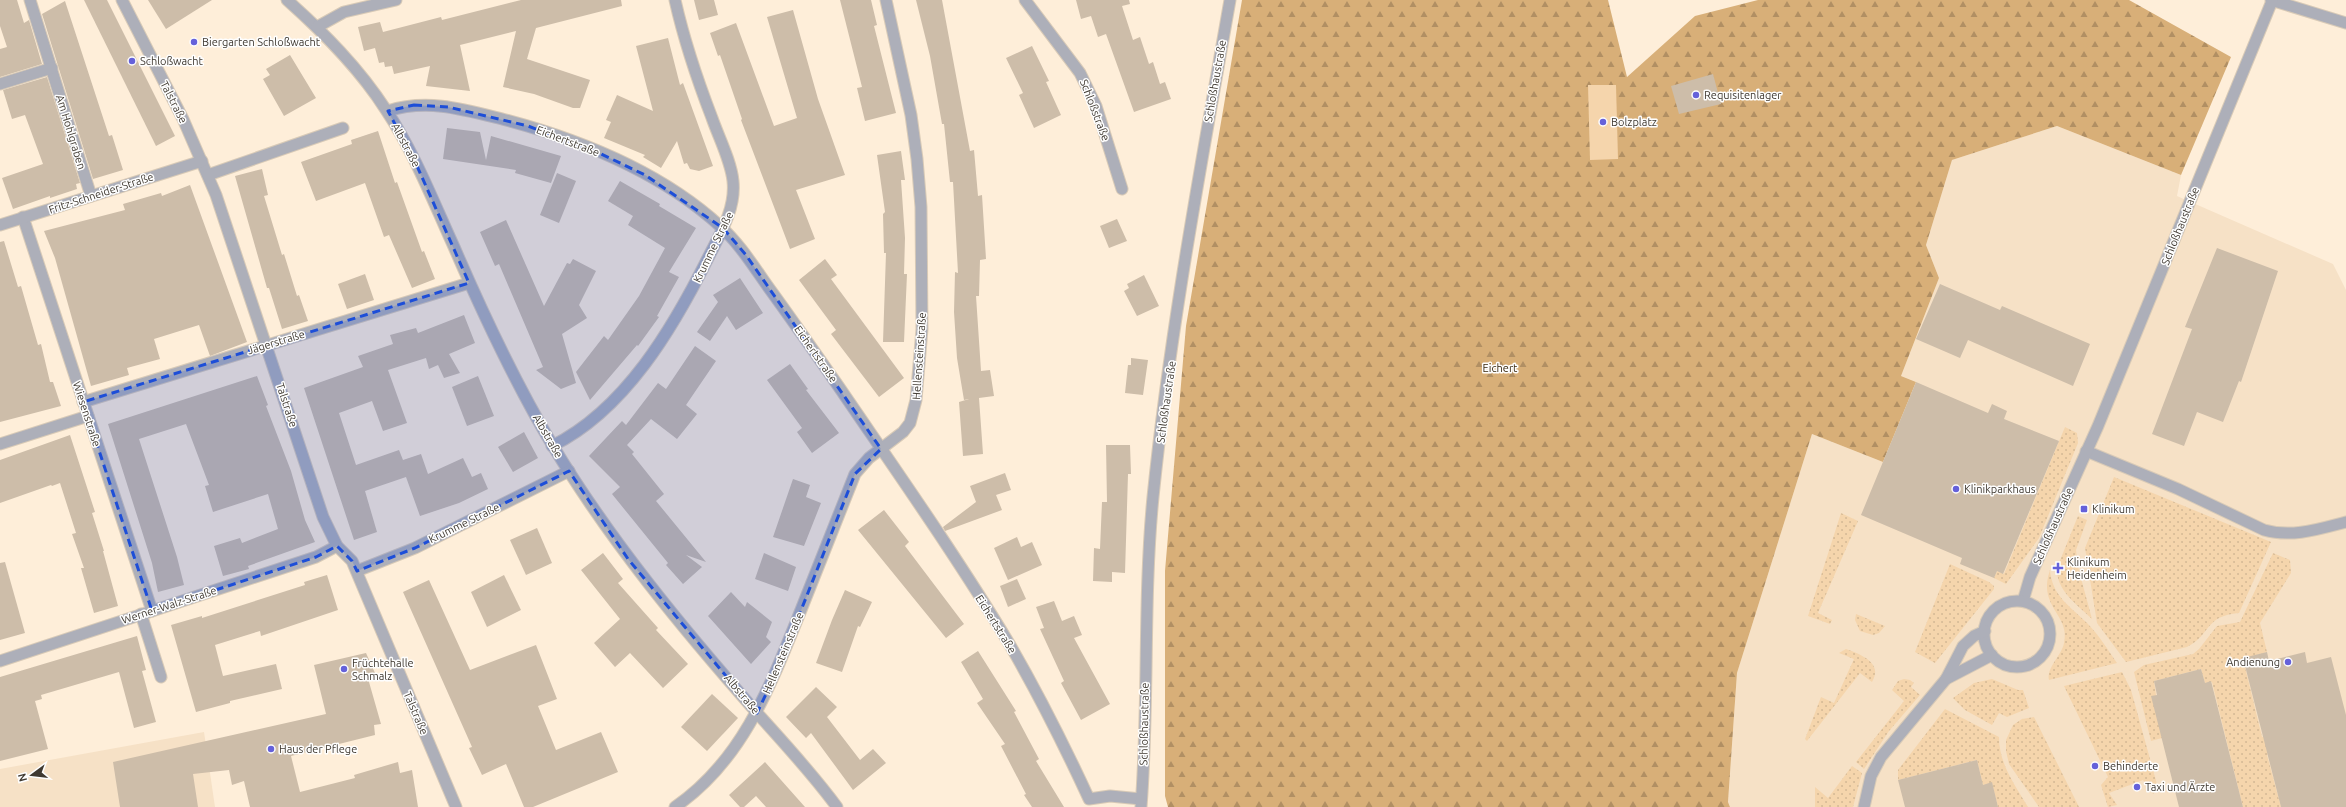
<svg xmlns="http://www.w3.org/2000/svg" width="2346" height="807" font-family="Ubuntu,sans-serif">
  <defs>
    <pattern id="grass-dots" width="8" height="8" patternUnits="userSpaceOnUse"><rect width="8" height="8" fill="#f5d5ac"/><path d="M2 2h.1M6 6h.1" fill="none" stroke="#d3b894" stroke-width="1.8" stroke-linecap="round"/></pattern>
    <pattern id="forest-firs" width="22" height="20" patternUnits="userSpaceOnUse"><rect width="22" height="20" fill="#d8af78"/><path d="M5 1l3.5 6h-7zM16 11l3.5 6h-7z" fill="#b18f63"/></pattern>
  </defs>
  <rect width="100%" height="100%" fill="#feeed9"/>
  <g fill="#f6e1c6">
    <path d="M2057,126l124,49 -4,21 156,68 13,26v517h-616l-2,-5 9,-129 75,-239 71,28 33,-80 -15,-6 38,-98 -13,-33 26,-85z"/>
    <path d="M204,732l11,75h-215v-38z"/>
  </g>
  <g fill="url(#grass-dots)">
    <path d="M2065,427l12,6 1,10 -39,95 -33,46 -12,-6 3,-7 7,3z"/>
    <path d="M2114,477l157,65 -32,71c-35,3 -27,21 -52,34l-61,15 -29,-39 -12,-75z"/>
    <path d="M1841,513l17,8 -40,92 14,7 -2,4 -22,-8z"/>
    <path d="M2078,516l9,4 -11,30 2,17 14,52c-15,-15 -36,-28 -35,-51z"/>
    <path d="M2273,553l17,7 1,13 -31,50 7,29 -24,7 19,78 4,-1 4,18 -3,1 14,52h-38l-31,-125 -7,1 -4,-14 -47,12 8,57 -11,3 -17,-69 10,-7 49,-11 6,-5 18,-23 23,-4z"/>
    <path d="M1950,564l39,18 5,4v3l-59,74 -20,-11z"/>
    <path d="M2050,570c2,26 20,36 37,53 12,12 21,27 30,40l-68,17c-3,-12 13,-25 15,-37 7,-28 -27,-36 -14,-73z"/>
    <path d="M1856,614l29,12 -6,7 -6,2 -13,-4 -5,-11z"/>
    <path d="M1846,649c14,5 38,14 26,33l-12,-9 -53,68 -2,-2 16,-42 13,6 20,-44 -15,-6z"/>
    <path d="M2122,672l9,18 27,98 -5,6 -10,-14 -34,13 8,12 -9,2 -7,-22 7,-8 -44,-91z"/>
    <path d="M1904,679l6,1 4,3 -3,4 9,8 -31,36 -25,38 -8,-7 48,-61 -12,-11 6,-9z"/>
    <path d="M1992,679l26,11h5l6,18 -22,9 -8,-4 -7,12 -27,-15 -12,-12 21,-15z"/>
    <path d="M1945,709l54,28c0,27 16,48 29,70h-30l-6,-24 -9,2 -6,-25 -79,20v-10z"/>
    <path d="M2034,717l45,90h-40l-30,-43 -3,-13v-11l7,-15 9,-6z"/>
    <path d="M1852,766l10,7 -9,34h-38v-20l13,11z"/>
  </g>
  <path fill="url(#forest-firs)" d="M1242,0h366l19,77 68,-61 63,-16h371l102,57 -50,118 -124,-49 -105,34 -26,85 13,33 -38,98 15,6 -33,80 -71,-28 -75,239 -9,129 2,5h-562l-3,-11v-225l21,-245z"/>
  <path fill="#f5d5ac" d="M1588,85h28l2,74 -28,1z"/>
  <g fill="#cdbda9">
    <path d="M0,0h17l7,23 5,-3 13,44 -42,13v-28l7,-2 -7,-21z"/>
    <path d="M84,0h23l68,136 -19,10z"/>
    <path d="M148,0h64l-46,29z"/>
    <path d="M521,0h100l1,6 -86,22 -9,31 63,21 -10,28h-7l-39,-14 -31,-7 13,-56 -56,14 10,46 -44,-5 4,-20 -36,8 -2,-8 -7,1 -1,-5 -5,1 -4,-15 -11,3 -6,-24 22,-5 3,10 58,-15 1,3z"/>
    <path d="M694,0h20l4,15 -19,5z"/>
    <path d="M840,0h31l6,25 -3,1 22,87 -31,8 -8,-33 5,-1z"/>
    <path d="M916,0h26l28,151 4,-1 4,46 4,-1 4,64 -6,1 -1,36h-3l5,75 9,-1 4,26 -15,2 4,56 -20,2 -4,-54 10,-3 -5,1 -7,-42 -3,-46 1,-40 3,1 -5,-91h-3l-6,-58h-2l-12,-68z"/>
    <path d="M1076,0h53l1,4 -8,2 11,34 7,-3 9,27 4,-2 7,22 5,-2 6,17 -37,13 -28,-78 -8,3 -7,-21 -10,3z"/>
    <path d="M65,1l44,135 3,-1 11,35 -30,9 -51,-165z"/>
    <path d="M793,10l25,89 27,76 -49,15 19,49 -25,10 -49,-129 1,-1 -22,-64 -2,1 -8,-23 26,-10 38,103 23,-8 -30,-101z"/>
    <path d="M668,38l12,47 3,-2 30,83 -14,5 -9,-2 -3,-6 -3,1 -7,-23 -16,27 -18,-11 2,-2 -41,-17 7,-16 -5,-2 11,-25 36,16 -17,-65z"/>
    <path d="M1032,46l17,35 -3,1 15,33 -27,13 -15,-33 4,-2 -17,-35z"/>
    <path d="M290,55l26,43 -32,18 -21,-37 7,-4 -4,-6z"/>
    <path d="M1713,74l8,30 -42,10 -8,-28z"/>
    <path d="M47,77l33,106 -4,1 1,5 -27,9v-2l-37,13 -11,-31 41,-14 -18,-49 -13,4 -9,-29z"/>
    <path d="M447,128l33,4 6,28 5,-24 70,20 -10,27 -36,-10 1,-3 -73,-11z"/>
    <path d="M378,131l17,52 2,-1 25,70 2,-1 11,28 -23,9 -23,-53 -5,2 -19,-54 -49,18 -15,-39 51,-18 -1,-4z"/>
    <path d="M901,151l4,29h-4l4,58 -1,36h3l-3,68h-21l3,-89h-2l-1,-39 2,-2 -8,-57z"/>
    <path d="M262,169l6,26 -4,1 18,59 2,-1 13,42 2,-1 9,26 -26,8 -13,-41h-2l-32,-112z"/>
    <path d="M557,173l19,8 -17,42 -19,-8z"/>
    <path d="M620,181l40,23 -1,2 37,22 -27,44 10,5 -22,39 2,1 -21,29 -1,-1 -47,55 -14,-28 28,-36 4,4 31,-44 26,-48 -37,-23 5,-9 -25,-15z"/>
    <path d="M190,185l57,157 -37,14 -11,-31 -45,14 6,20 -33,9 2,7 -38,11 -36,-128 -11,-27 81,-21 -2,-6 38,-11 1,3z"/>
    <path d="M1117,219l10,22 -18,7 -9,-22z"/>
    <path d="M506,220l38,86 23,-43 3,1 3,-5 23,12 -17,34 8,13 -25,16 14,49 -15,6 -25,-19 7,-3 -44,-103 -4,2 -15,-34z"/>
    <path d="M4,241l14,46 3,-1 17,59 3,-1 9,38h3l8,24 -61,16v-180z"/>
    <path d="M2217,248l61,23 -37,111 -2,-1 -16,41 -26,-10 -13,34 -32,-12 40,-105 -7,-2z"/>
    <path d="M825,259l12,16 -6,4 73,99 -25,19 -48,-63 5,-4 -37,-50z"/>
    <path d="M365,274l9,26 -27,9 -9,-25z"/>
    <path d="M1144,275l15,31 -22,10 -13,-25 5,-3 -2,-4z"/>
    <path d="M740,278l23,35 -27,17 -9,-14 -17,25 -13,-9 21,-30 -5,-7z"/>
    <path d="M1940,284l60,26 2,-4 88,38 -17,42 -105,-46 -8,18 -44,-19z"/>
    <path d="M464,315l11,28 -26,11 11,19 -16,5 -6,-13 -9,4 -3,-11 -38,12 19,53 -24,8 -11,-30 -33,12 17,52 43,-15 4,10 18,-6 7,20 35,-16 9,19 9,-4 7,16 -29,14 -39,13 -14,-39 -41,14 12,41 -23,8 -50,-152 59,-21 -5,-11 35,-12 -3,-9 26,-7 2,5z"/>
    <path d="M695,346l21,15 -30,44 11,9 -20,25 -26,-20 -24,26 7,7 -2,2 32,40 -8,7 50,61 -20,-7 16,12 -19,17 -17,-19 2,-2 -56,-69 8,-7 -31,-31 33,-35 4,4 32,-42 8,6z"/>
    <path d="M1131,358l17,2 -5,35 -18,-2 3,-28h3z"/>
    <path d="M790,364l18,25 -2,1 33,43 -27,20 -15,-21 5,-4 -35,-48z"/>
    <path d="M257,376l11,29 -2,1 25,65 14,49 10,22 -67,24 1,3 -26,7 -9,-30 26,-8 2,5 36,-14 -10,-35 -55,18 -8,-26 4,-1 -23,-61 -47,15 38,118 7,28 -26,7 -6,-29 -44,-139z"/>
    <path d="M478,376l16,40 -27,10 -15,-39z"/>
    <path d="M1916,382l72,31 4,-9 15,7 -3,8 55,22 -56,133 -6,-3 -3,7 -34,-14 2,-6 -101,-43z"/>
    <path d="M524,432l14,26 -25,14 -15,-25z"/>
    <path d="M70,435l25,77 -3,1 12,38h-1l15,55 -24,7 -13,-45h3l-12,-34 4,-1 -16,-50 -8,3 -1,-1 -51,18v-43z"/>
    <path d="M1106,445h24l1,29h-3l-3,99 -13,-1v10l-19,-1 1,-33 6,1 2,-47h5z"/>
    <path d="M1005,473l6,17 -15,5 6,15 -57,21 -2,-4 33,-25 -6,-16z"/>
    <path d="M793,479l17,6 -4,12 15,6 -17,43 -31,-9z"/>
    <path d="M884,510l25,32 -4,4 59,78 -18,14 -88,-108z"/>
    <path d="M537,528l15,35 -26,12 -16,-35z"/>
    <path d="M1017,537l4,10 11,-5 10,23 -34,15 -14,-32z"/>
    <path d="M603,553l20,26 -5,4 40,45 -2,2 32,34 -25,24 -33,-35 -15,14 -21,-24 26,-24 -39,-49z"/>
    <path d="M764,553l32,14 -8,24 -33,-12z"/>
    <path d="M5,562l20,71 -25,7v-77z"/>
    <path d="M327,575l11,35 -77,26 -1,-5 -45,14 8,31 53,-12 6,25 -52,12v2l-34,9 -25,-87 31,-9v2l103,-33 -1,-3z"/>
    <path d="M504,575l17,35 -34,17 -16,-35z"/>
    <path d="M1017,579l9,20 -18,8 -8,-21z"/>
    <path d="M429,580l41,90 66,-25 21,54 -19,7 18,44 45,-18 17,40 -85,35h-9l-18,-43 -24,11 -13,-27 3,-1 -69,-155z"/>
    <path d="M845,590l27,12 -12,25 -2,-1 -16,46 -26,-9 16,-43z"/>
    <path d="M731,592l14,15 2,-5 25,20 -6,15 5,5 -20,22 -43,-48z"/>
    <path d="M1054,601l8,20 12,-5 8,19 -8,3 36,66 -29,16 -20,-37 3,-2 -24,-52 4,-1 -8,-21z"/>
    <path d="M137,636l9,34 -4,1 14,51 -22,6 -15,-56 -78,23 1,4 -7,2 13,48 -48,12v-84z"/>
    <path d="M978,651l38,60 -2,1 25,47 -3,2 28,46h-32l-8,-12 2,-1 -25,-48 4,-2 -28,-41 6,-4 -22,-37z"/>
    <path d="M2267,652l2,9 36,-9 2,11 24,-6 15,58v92h-65l-38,-149z"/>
    <path d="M366,653l9,20 -8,2 14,49 -7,1 1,10 -84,21 9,36 55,-14 -1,-3 44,-13 2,11 12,-3 6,37h-168l-6,-26 -12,4 -3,-15 -36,4 5,33h-78l-7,-45 213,-48 -12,-49z"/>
    <path d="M2201,669l4,14 6,-2 32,126h-64l-28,-111 6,-1 -3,-14z"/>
    <path d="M816,687l21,20 -10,10 33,43 13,-11 13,14 -33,27 -42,-57 -5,5 -20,-21z"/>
    <path d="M712,694l26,24 -31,33 -26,-24z"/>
    <path d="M1977,760l6,25 9,-3 6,25h-93l-7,-27z"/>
    <path d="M765,762l40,45h-39l-10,-11 -12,11h-4l-11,-12z"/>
  </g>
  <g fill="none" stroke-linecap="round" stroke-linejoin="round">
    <g stroke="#d8cab7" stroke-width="13">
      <g id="minor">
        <path d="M30,0l61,196"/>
        <path d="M122,0l61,119 33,76 107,322 14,29 15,15 104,246"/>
        <path d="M287,0c37,33 72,68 99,110 28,42 47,91 68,137 29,67 61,136 99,199 58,96 130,183 204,267 28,31 55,60 80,94"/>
        <path d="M1025,0l55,73 16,33 26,83"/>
        <path d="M2271,0l75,23"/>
        <path d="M317,27l27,-15 52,-12"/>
        <path d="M0,84l52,-16"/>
        <path d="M388,111c40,-13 78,-1 118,9 75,20 156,53 214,106 20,18 34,41 49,62 24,33 47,66 70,99 58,85 118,170 171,258 29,50 55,102 79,154l21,-3 31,3"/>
        <path d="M208,175l135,-47"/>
        <path d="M23,217l129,394"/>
        <path d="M0,225l202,-64"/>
        <path d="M83,402l386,-119"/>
        <path d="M0,444l88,-28"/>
        <path d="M552,446c73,-36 121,-118 156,-188 12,-24 28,-49 25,-77 -2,-20 -14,-43 -21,-63 -15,-39 -28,-78 -37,-118"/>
        <path d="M2086,451l92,38 86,41c28,8 55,-1 82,-8"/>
        <path d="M357,571l58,-23 154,-77"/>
        <path d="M2023,601l7,-24 68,-151 174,-425"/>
        <circle cx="2017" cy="634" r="33"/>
        <path d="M141,614l20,63"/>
        <path d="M0,661l316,-104 21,-11"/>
        <path d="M1946,679l46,-24"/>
        <path d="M675,807c67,-46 95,-120 124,-192 19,-47 37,-94 56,-141l14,-16 34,-26 7,-9 6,-23 6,-71 -1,-122 -4,-48 -6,-44 -25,-115"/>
        <path d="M1141,807c8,-103 2,-207 12,-310 17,-167 48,-332 77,-497"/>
        <path d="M1864,807l7,-31 10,-19 65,-78 17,-33 11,-10 11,-5"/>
      </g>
    </g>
    <use href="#minor" stroke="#adafb9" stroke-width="11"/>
  </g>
  <path fill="#1d4ed8" fill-opacity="0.2" stroke="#1d4ed8" stroke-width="3" stroke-dasharray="8 5" stroke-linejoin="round" d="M414,105l34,2 80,19 67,25 50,24 78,53 23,27 135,194 -26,25 -78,197 -20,42 -129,-154 -59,-88 -154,77 -58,23 -5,-10 -15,-15 -21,11 -164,54 -69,-209 386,-119 -52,-117 -29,-55z"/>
  <g fill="#6561da" stroke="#fefefe" stroke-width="1.5">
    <circle cx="194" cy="42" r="4"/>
    <circle cx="132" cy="61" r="4"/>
    <circle cx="1696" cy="95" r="4"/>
    <circle cx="1603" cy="122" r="4"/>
    <circle cx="1956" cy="489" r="4"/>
    <rect x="2080" y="505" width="8" height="8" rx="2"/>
    <path d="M2056 562h4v4h4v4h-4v4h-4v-4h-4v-4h4z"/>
    <circle cx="2288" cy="662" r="4"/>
    <circle cx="344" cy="669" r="4"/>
    <circle cx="271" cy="749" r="4"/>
    <circle cx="2095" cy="766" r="4"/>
    <circle cx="2137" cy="787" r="4"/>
  </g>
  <g text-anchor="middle" stroke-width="3" stroke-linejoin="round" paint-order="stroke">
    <g font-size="11" fill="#3f3931" stroke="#fefefe" text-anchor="start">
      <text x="202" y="46">Biergarten Schloßwacht</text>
      <text x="140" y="65">Schloßwacht</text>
      <text x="1704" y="99">Requisitenlager</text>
      <text x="1611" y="126">Bolzplatz</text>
      <text x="1964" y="493">Klinikparkhaus</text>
      <text x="2092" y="513">Klinikum</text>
      <text x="2067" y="566">Klinikum<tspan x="2067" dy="13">Heidenheim</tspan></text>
      <text x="2280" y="666" text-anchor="end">Andienung</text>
      <text x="352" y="667">Früchtehalle<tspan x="352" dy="13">Schmalz</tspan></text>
      <text x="279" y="753">Haus der Pflege</text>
      <text x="2103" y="770">Behinderte</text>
      <text x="2145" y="791">Taxi und Ärzte</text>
    </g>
    <g font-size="11" fill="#3f3931" stroke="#fefefe">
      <text transform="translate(1215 81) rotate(-80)" y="4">Schloßhaustraße</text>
      <text transform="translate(174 102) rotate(63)" y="4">Talstraße</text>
      <text transform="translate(1095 110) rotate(69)" y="4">Schloßstraße</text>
      <text transform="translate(71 132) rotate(73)" y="4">Am Hohlgraben</text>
      <text transform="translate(568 141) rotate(21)" y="4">Eichertstraße</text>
      <text transform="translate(406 145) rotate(62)" y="4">Albstraße</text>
      <text transform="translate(101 193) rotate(-18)" y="4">Fritz-Schneider-Straße</text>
      <text transform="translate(2180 226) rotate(-68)" y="4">Schloßhaustraße</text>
      <text transform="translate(713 247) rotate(-64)" y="4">Krumme Straße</text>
      <text transform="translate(276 342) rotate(-17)" y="4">Jägerstraße</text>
      <text transform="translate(816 354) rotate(55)" y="4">Eichertstraße</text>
      <text transform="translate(919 356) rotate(-86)" y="4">Hellensteinstraße</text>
      <text transform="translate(1166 402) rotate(-82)" y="4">Schloßhaustraße</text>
      <text transform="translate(287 405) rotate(72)" y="4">Talstraße</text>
      <text transform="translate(87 414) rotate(72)" y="4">Wiesenstraße</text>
      <text transform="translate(548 436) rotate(60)" y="4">Albstraße</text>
      <text transform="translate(464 523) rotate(-26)" y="4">Krumme Straße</text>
      <text transform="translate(2053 526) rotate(-66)" y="4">Schloßhaustraße</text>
      <text transform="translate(169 605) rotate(-18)" y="4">Werner-Walz-Straße</text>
      <text transform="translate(996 624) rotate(58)" y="4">Eichertstraße</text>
      <text transform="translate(783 653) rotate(-67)" y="4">Hellensteinstraße</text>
      <text transform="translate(742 694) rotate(50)" y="4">Albstraße</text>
      <text transform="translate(416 713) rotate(67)" y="4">Talstraße</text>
      <text transform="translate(1144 724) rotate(-89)" y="4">Schloßhaustraße</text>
    </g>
    <g font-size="11" fill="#37260d" stroke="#fefefe">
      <text x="1500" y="372">Eichert</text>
    </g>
  </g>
  <g transform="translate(32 775) rotate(255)" stroke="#fefefe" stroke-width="3" paint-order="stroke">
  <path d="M0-3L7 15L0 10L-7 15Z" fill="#3f3931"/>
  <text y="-6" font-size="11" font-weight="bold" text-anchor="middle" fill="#3f3931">N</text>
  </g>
</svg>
